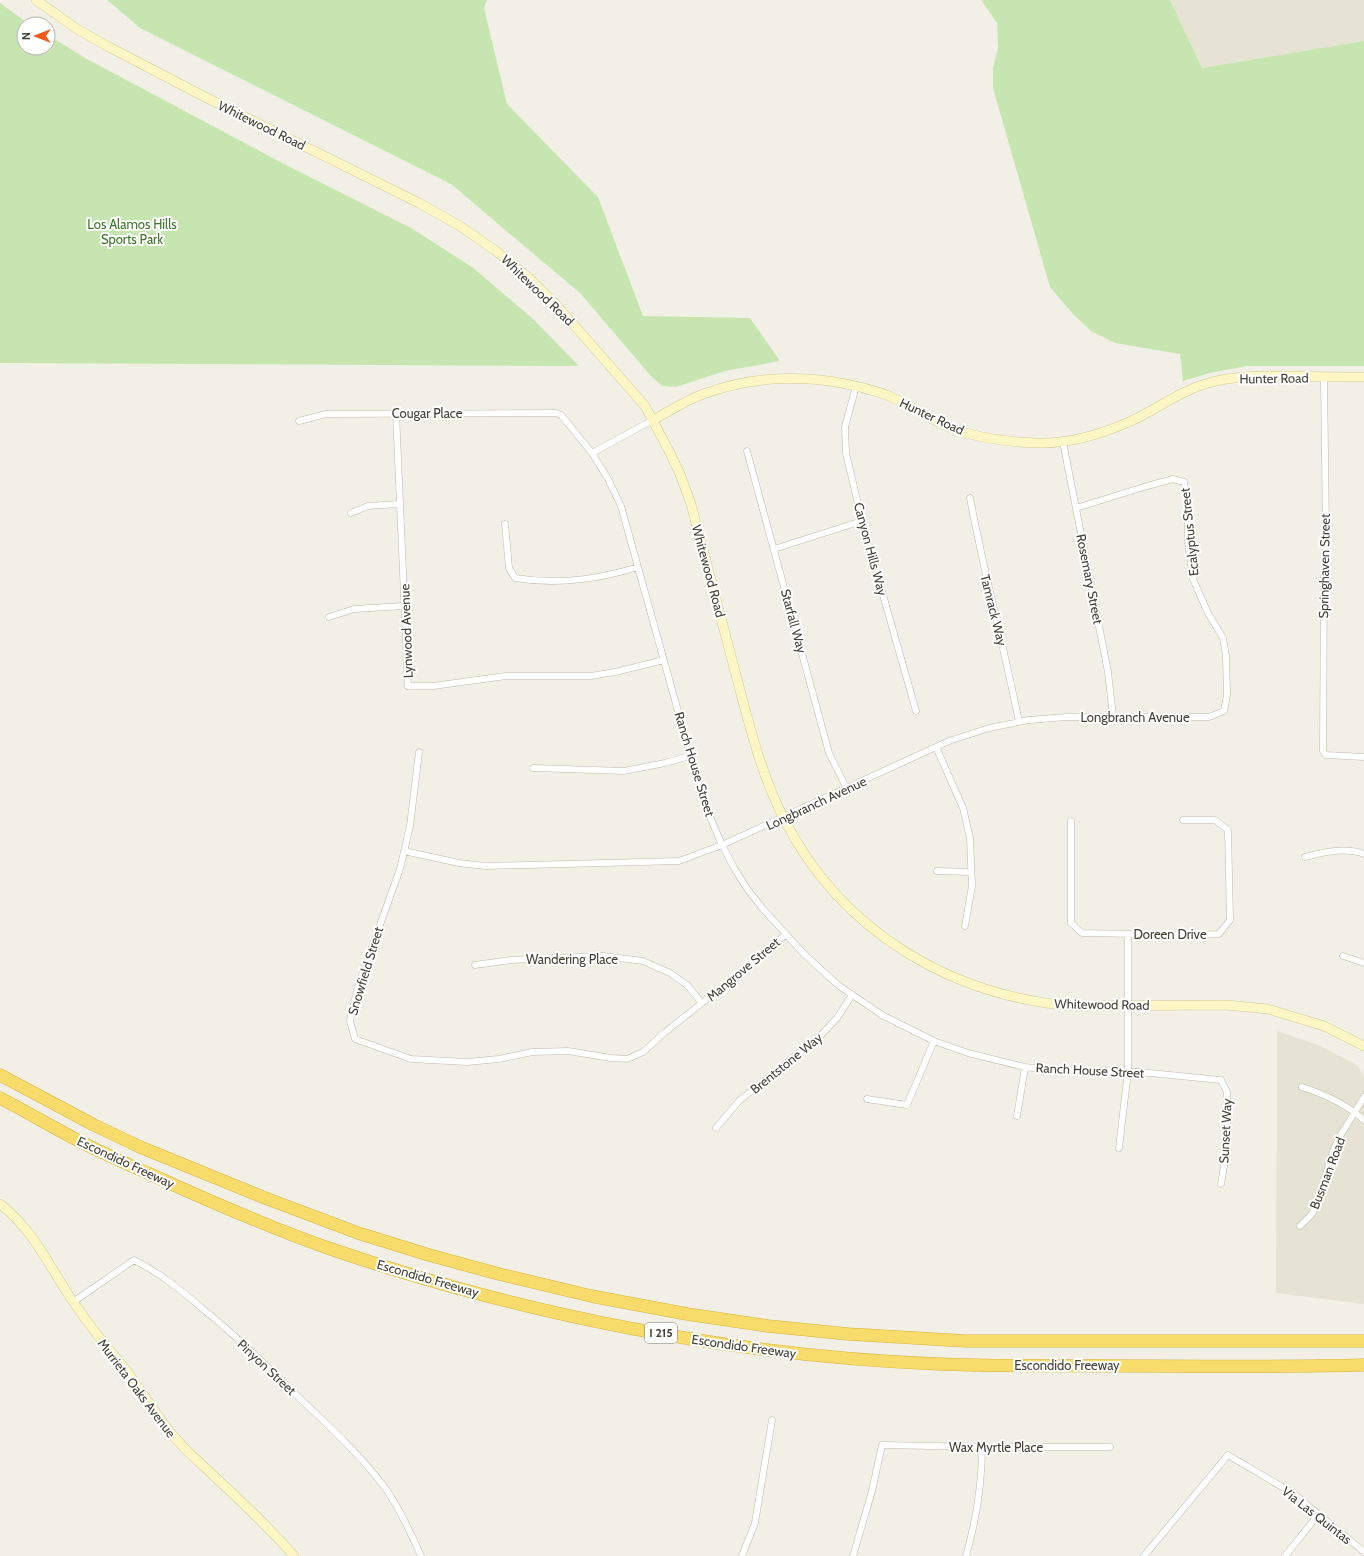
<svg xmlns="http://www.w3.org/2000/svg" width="1364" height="1556" font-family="Cabin,sans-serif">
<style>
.residential{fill:#e6e3d4}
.green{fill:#c6e5b0}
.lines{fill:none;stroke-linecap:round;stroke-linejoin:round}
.street-casing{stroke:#bdb9a9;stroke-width:7}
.secondary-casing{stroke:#d1c997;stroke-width:10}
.highway-casing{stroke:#d7b23b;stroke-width:13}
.street{stroke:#fff;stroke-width:6}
.secondary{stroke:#fcf6c5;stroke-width:9}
.highway{stroke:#f8dc6b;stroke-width:12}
.labels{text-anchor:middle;stroke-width:4;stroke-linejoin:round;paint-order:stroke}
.shield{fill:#fff;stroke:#7d7a72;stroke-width:1}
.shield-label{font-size:12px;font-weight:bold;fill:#454135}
.street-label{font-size:13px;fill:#454135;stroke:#fff}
.park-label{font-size:13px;fill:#3d742b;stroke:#fff}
</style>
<rect width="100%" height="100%" fill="#f2f0e6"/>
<!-- residential -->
<path class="residential" d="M1170 0H1364V41L1202 68Z
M1277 1031 1321 1046 1358 1066 1364 1077V1304L1276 1293Z"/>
<!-- green -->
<path class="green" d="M107 0H487L484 8 507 104 598 197 643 316 750 318 780 361 725 371 676 387 662 386 650 375 581 294 451 184 140 28Z
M981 0H1170L1202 68 1364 41V366H1247L1210 373 1183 381 1180 354 1115 343 1091 331 1073 314 1050 287 993 88V68L998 48 997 23Z
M0 3 29 24H24V48H48V35L85 58 284 164 411 228 472 267 532 318 579 366 0 363Z"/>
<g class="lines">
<defs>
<path id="street" d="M1324 377 1326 532 1324 580 1323 751 1326 755 1364 757
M856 386 845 427 846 453 862 521 916 711
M396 413 408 686H433L506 676H591L615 672 664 660
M299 421 326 414 556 413 561 415 592 453 608 479 621 506 696 776 710 817 722 845 734 868 748 890 763 909 804 954 838 985 882 1015 934 1041 968 1053 1025 1067 1054 1070 1139 1072 1221 1080 1227 1092V1148L1221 1184
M1063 442 1108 672 1113 716
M747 451 829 753 847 789
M592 453 653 420
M970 498C984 573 1004 647 1019 722
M351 513 368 506 400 504
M505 524 509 568 515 578C556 585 599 579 638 567
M774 549 862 521
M329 617 354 609 404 606
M936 747 963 808 970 838 972 886 965 926
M419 752 410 826 400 869 358 986 350 1021 355 1039 411 1059 467 1062 499 1059 532 1052 568 1051 611 1058 627 1059 643 1052 664 1033 754 962 785 935
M533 768 624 771 665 763 690 756
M1071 821V923L1082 933 1195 935 1219 934 1230 920 1228 830 1215 820H1183
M404 851 459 863 485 866 679 861 722 845 949 741 989 728 1029 720 1066 717H1209L1224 711 1227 695 1226 656 1223 638 1208 613 1193 579 1188 542V506L1184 482 1173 479 1147 486 1076 508
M1305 857C1324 852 1345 847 1364 854
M937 871 971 872
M1343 956 1364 963
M475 965 511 960 603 956 643 961 670 973 687 985 702 1003
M1302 1087C1324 1094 1346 1104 1364 1120
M867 1099 907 1105 934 1041
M1017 1116 1025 1067
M716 1128 739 1101 821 1035 837 1018 852 995
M1119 1148 1128 1071V934
M1300 1226 1312 1214 1317 1204 1333 1151 1340 1136 1364 1097
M73 1302 134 1260C160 1273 181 1290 203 1309 235 1335 265 1364 294 1393 326 1423 359 1453 386 1489 400 1510 411 1533 421 1556
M742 1556 755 1523 772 1420
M853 1556 872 1491 882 1445 982 1447H1110
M966 1556C976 1521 982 1483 982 1447
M1144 1556 1228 1455 1294 1494 1364 1552
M1285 1556 1318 1515"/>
<path id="secondary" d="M36 0 77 29 109 47 205 97 419 203 460 226 496 251 529 278 559 308 645 406 669 451 680 474 691 504C706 561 721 618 736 675 749 724 761 774 784 819 841 931 950 996 1073 1006L1226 1005 1268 1009 1324 1026 1364 1046
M653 420C670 411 688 399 706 393 757 375 812 374 864 388 872 391 881 392 889 396 910 405 928 418 949 427 976 438 1007 442 1037 443 1068 444 1102 434 1131 421 1157 409 1180 391 1208 383 1236 375 1267 376 1297 376 1319 377 1342 377 1364 377
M0 1204C35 1231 49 1267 74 1303 89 1325 105 1345 122 1365 137 1384 150 1405 164 1424 180 1446 196 1459 215 1477 242 1502 270 1528 294 1556"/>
<path id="highway" d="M0 1075 94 1125 140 1147 265 1198 358 1233 429 1255 499 1274 591 1296 687 1314 768 1326 848 1334 966 1341H1364
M0 1098C27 1112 54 1128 81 1142 104 1154 128 1164 152 1175 209 1201 268 1227 328 1248 522 1315 734 1356 939 1364 1007 1367 1076 1365 1144 1366 1218 1366 1291 1367 1364 1365"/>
</defs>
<!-- street casing -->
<use href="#street" class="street-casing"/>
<!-- secondary casing -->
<use href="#secondary" class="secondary-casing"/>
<!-- highway casing -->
<use href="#highway" class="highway-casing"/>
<!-- street -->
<use href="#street" class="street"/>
<!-- secondary -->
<use href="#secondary" class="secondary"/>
<!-- highway -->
<use href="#highway" class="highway"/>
</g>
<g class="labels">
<!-- shield labels -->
<rect class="shield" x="645" y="1323" width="32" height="20" rx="3"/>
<g class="shield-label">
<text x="661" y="1337">I 215</text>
</g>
<!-- street labels -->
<g class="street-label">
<text transform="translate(262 125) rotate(26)" y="5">Whitewood Road</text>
<text transform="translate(538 290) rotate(44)" y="5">Whitewood Road</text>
<text transform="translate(1274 378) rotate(-1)" y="5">Hunter Road</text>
<text x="427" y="418">Cougar Place</text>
<text transform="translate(932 416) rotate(25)" y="5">Hunter Road</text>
<text transform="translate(1189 532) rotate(-96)" y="5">Ecalyptus Street</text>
<text transform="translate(871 549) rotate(75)" y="5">Canyon Hills Way</text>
<text transform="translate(1324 566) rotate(-89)" y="5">Springhaven Street</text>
<text transform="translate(709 571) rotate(75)" y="5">Whitewood Road</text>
<text transform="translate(1090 579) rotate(79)" y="5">Rosemary Street</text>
<text transform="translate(994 610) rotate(76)" y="5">Tamrack Way</text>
<text transform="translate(794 621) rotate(75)" y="5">Starfall Way</text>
<text transform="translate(406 631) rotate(-92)" y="5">Lynwood Avenue</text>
<text x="1135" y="722">Longbranch Avenue</text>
<text transform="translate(695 764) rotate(73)" y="5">Ranch House Street</text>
<text transform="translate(816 803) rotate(-25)" y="5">Longbranch Avenue</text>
<text x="1170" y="939">Doreen Drive</text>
<text x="572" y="964">Wandering Place</text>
<text transform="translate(743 969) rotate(-40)" y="5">Mangrove Street</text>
<text transform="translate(365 971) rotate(-73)" y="5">Snowfield Street</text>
<text transform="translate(1102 1004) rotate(1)" y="5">Whitewood Road</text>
<text transform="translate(786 1063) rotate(-39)" y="5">Brentstone Way</text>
<text transform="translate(1090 1070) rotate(3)" y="5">Ranch House Street</text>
<text transform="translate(1225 1131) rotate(-87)" y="5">Sunset Way</text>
<text transform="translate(126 1162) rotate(25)" y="5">Escondido Freeway</text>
<text transform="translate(1327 1173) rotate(-69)" y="5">Busman Road</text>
<text transform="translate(428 1278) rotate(16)" y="5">Escondido Freeway</text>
<text transform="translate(744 1346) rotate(8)" y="5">Escondido Freeway</text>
<text x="1067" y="1370">Escondido Freeway</text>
<text transform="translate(267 1367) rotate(43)" y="5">Pinyon Street</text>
<text transform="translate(137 1388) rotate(53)" y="5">Murrieta Oaks Avenue</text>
<text x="996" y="1452">Wax Myrtle Place</text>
<text transform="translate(1317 1515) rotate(38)" y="5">Via Las Quintas</text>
</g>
<!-- park labels -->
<g class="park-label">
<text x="132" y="229">Los Alamos Hills<tspan x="132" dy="15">Sports Park</tspan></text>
</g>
</g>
<!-- north arrow -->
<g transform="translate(36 36) rotate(270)"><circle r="19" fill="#ffffff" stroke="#b5b3ae"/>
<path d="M0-3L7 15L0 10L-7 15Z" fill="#f2591d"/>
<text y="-6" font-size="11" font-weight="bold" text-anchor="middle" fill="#454135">N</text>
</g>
</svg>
